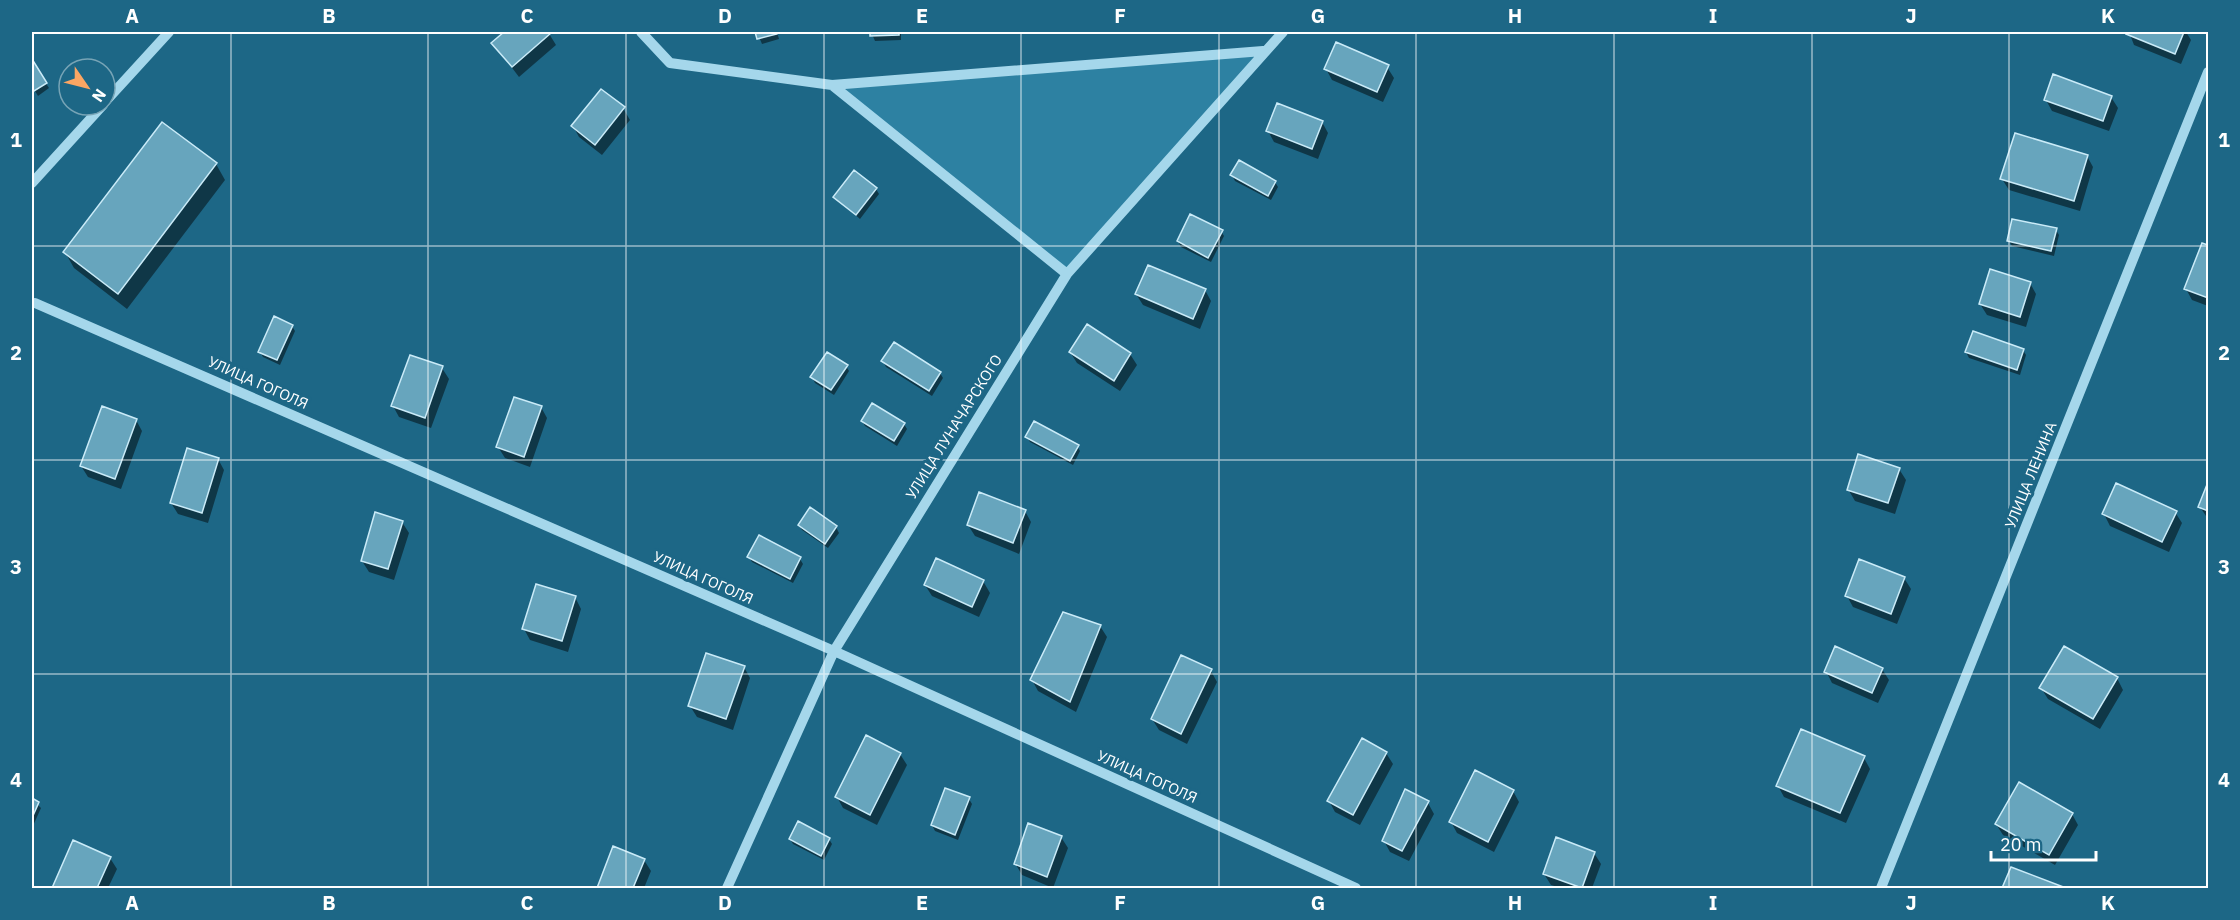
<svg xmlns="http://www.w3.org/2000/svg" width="2240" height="920" font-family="'IBM Plex Sans',sans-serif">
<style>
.green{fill:#2d81a2}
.shadow{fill:#0007}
.building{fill:#67a5bd;stroke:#caebf8;stroke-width:1.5}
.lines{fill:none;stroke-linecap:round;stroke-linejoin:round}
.minor{stroke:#a5d7eb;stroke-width:10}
.grid{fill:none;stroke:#fff;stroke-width:1.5;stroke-opacity:0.55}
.labels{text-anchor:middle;stroke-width:6;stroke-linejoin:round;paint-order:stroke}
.street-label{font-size:15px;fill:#fff;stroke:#1d6786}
.neatline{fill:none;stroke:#fff;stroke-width:2}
.grid-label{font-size:20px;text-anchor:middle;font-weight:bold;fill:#fff}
</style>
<rect width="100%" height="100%" fill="#1d6786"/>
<!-- green -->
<path class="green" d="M1263 51 1067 274 832 85Z"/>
<!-- shadow -->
<path class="shadow" d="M506 32H548L556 45 519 77 493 43Z
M757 32H777L779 39 762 44Z
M871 32H901V40L875 41Z
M2129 32H2186L2191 40 2181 64 2134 45Z
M32 62 49 88 38 96 32 86Z
M1387 67 1394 78 1383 102 1332 80 1326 69Z
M2111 97 2118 108 2109 131 2052 111 2046 100Z
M623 108 630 120 602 155 579 137 573 126Z
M1322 122 1328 133 1318 159 1274 142 1268 131Z
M2087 156 2093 167 2080 211 2009 190 2002 179Z
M216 164 225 180 127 309 74 268 65 252Z
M1232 175 1275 182 1278 187 1271 200 1235 181Z
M876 189 879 194 860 219 835 197Z
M2056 230 2059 235 2054 256 2012 246 2009 241Z
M1221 231 1224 236 1211 262 1181 247 1178 241Z
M2203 245 2208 247V306L2192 300 2186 289Z
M2030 283 2036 294 2026 327 1987 315 1980 304Z
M1205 290 1211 301 1200 329 1143 305 1136 294Z
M292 326 295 331 280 365 263 357 260 352Z
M2023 350 2026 355 2020 375 1969 358 1966 352Z
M1070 352 1130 354 1137 365 1120 391 1077 363Z
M883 361 940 373 943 378 932 396 886 367Z
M846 366 849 371 834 395 815 383 812 377Z
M442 368 449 379 431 428 399 417 393 406Z
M541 407 547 418 530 467 505 458 498 447Z
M136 420 142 431 121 489 88 477 81 466Z
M862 421 904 424 907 429 897 446 865 426Z
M1027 437 1077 446 1080 451 1073 465 1030 442Z
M218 459 224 470 208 523 178 514 171 503Z
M1899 469 1906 480 1895 514 1855 501 1848 489Z
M2208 486V519L2200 507Z
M810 509 836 527 839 533 828 548 802 530 799 525Z
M1025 511 1031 522 1019 554 975 536 968 525Z
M2175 512 2182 523 2169 552 2110 526 2104 514Z
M402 522 409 533 394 580 369 572 362 561Z
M760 537 800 559 803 564 793 583 752 562 749 557Z
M937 560 983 581 990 593 979 617 932 596 925 585Z
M1904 578 1911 589 1897 624 1853 607 1847 596Z
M575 597 581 609 568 652 530 640 524 629Z
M1100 626 1107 637 1076 712 1038 691 1032 680Z
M744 667 750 678 733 730 697 717 690 706Z
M1882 669 1889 680 1878 703 1832 683 1826 671Z
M1211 671 1217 682 1187 744 1159 730 1152 719Z
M2117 678 2123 690 2100 729 2048 699 2041 688Z
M1386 753 1393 764 1360 825 1335 812 1329 801Z
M900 754 907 765 877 825 843 808 837 797Z
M1864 758 1870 769 1846 823 1784 797 1778 786Z
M1513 791 1519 802 1494 852 1457 833 1451 822Z
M32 799 41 808 32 828Z
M969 799 972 804 958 840 935 831 932 825Z
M1428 803 1434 814 1409 861 1390 852 1384 841Z
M2072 814 2078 825 2055 865 2003 835 1996 824Z
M1061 837 1068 848 1053 888 1022 875 1015 863Z
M790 839H829L832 844 824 860 793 844Z
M74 842 110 858 117 869 108 888H54Z
M614 848 644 860 651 871 644 888H599Z
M1594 853 1601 864 1592 888H1561L1551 885 1544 874Z
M2011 869 2061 888H2004Z"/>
<!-- building -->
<path class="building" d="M504 32H550L551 33 512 67 491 43Z
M755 32H777V34L757 39Z
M870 32H899V35L870 36Z
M2127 32H2184L2175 54 2126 34Z
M1336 42 1389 65 1377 92 1324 69Z
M32 59 47 83 34 91 32 88Z
M2053 74 2112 96 2103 121 2044 100Z
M601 89 625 107 595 145 571 126Z
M1277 103 1323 121 1312 149 1266 131Z
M162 122 217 163 118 294 63 252Z
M2015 133 2088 155 2074 201 2000 179Z
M1239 160 1276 181 1268 196 1230 175Z
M854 170 877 188 856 215 833 197Z
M1190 214 1223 230 1208 258 1177 241Z
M2012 219 2057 228 2051 251 2007 241Z
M2202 243 2208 245V298L2184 289Z
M1148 265 1206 289 1193 319 1135 294Z
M1990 269 2031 282 2020 317 1979 304Z
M274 316 293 325 277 360 258 352Z
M1087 324 1131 353 1114 381 1069 352Z
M1973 331 2024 349 2017 370 1965 352Z
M894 342 941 372 929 391 881 361Z
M827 352 848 365 831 390 810 377Z
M410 355 443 366 425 418 391 406Z
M514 397 542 406 524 457 496 447Z
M872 403 905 423 894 441 861 421Z
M102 406 137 419 115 479 80 466Z
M1034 421 1079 445 1070 461 1025 437Z
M187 448 219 458 202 513 170 503Z
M1858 454 1900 468 1888 503 1847 490Z
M2208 482V511L2198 507Z
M2116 483 2177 511 2162 542 2102 514Z
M979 492 1026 510 1013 543 967 525Z
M810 507 837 526 825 544 798 525Z
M375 512 403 521 388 569 361 561Z
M759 535 801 557 790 579 747 557Z
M936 558 984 580 972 607 924 585Z
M1859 559 1905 577 1891 614 1845 596Z
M536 584 576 596 562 641 522 629Z
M1063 612 1101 625 1070 702 1030 680Z
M1835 646 1883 668 1872 693 1824 672Z
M2064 646 2118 677 2093 719 2039 688Z
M706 653 745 666 726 719 688 706Z
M1181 655 1212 669 1181 734 1151 719Z
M1801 729 1865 756 1840 813 1776 786Z
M866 735 901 753 870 815 835 797Z
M1362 738 1387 752 1353 815 1327 801Z
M1475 770 1514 790 1488 842 1449 822Z
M2019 782 2073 813 2049 855 1995 824Z
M945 788 970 797 955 835 931 825Z
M1405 789 1429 801 1402 851 1382 841Z
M32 798 39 802 32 818Z
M798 821 830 838 821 856 789 839Z
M1028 823 1062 836 1047 877 1014 864Z
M1556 837 1595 852 1582 888 1543 874Z
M73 840 111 857 97 888H52Z
M613 846 645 859 633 888H597Z
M2011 867 2066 888H2002Z"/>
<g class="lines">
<!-- minor -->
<path class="minor" d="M641 32 670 63 832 85 1263 51
M832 85 1067 274
M105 102 169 32
M32 183 103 105
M35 303 834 651 1356 888
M727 888 834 651 1067 274 1283 32
M1881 888 2208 72"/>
</g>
<!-- grid -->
<path class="grid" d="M231 32V888M428 32V888M626 32V888M824 32V888M1021 32V888M1219 32V888M1416 32V888M1614 32V888M1812 32V888M2009 32V888M32 246H2208M32 460H2208M32 674H2208"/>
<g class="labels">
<!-- street labels -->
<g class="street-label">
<text transform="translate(258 383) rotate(24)" y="5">УЛИЦА ГОГОЛЯ</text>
<text transform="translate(954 427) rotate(-58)" y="5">УЛИЦА ЛУНАЧАРСКОГО</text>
<text transform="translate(2031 475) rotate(-68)" y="5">УЛИЦА ЛЕНИНА</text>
<text transform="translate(703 578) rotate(24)" y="5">УЛИЦА ГОГОЛЯ</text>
<text transform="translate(1147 777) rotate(24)" y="5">УЛИЦА ГОГОЛЯ</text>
</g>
</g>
<!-- border -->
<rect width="2240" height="920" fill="none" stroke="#1d6786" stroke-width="66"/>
<!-- north arrow -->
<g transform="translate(87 87) rotate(125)"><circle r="28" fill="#1d6786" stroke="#77a4b6" stroke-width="1.5"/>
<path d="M0-4.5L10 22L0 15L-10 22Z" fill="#fba663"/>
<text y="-9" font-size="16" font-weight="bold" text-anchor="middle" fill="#ffffff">N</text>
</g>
<!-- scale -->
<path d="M1991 851v9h105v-9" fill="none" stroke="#ffffff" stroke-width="3"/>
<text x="2000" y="851" font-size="18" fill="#ffffff" stroke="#1d6786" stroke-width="4.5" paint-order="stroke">20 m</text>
<rect x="33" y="33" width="2174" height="854" class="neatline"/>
<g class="grid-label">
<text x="132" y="23">A</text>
<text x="329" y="23">B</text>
<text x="527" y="23">C</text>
<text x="725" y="23">D</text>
<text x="922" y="23">E</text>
<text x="1120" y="23">F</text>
<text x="1318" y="23">G</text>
<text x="1515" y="23">H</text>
<text x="1713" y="23">I</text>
<text x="1911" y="23">J</text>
<text x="2108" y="23">K</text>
<text x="16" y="147">1</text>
<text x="2224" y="147">1</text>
<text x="16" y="360">2</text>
<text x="2224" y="360">2</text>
<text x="16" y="574">3</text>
<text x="2224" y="574">3</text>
<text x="16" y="787">4</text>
<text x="2224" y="787">4</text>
<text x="132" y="910">A</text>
<text x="329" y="910">B</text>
<text x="527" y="910">C</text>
<text x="725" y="910">D</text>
<text x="922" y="910">E</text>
<text x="1120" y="910">F</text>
<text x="1318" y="910">G</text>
<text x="1515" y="910">H</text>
<text x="1713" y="910">I</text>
<text x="1911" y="910">J</text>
<text x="2108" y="910">K</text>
</g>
</svg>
